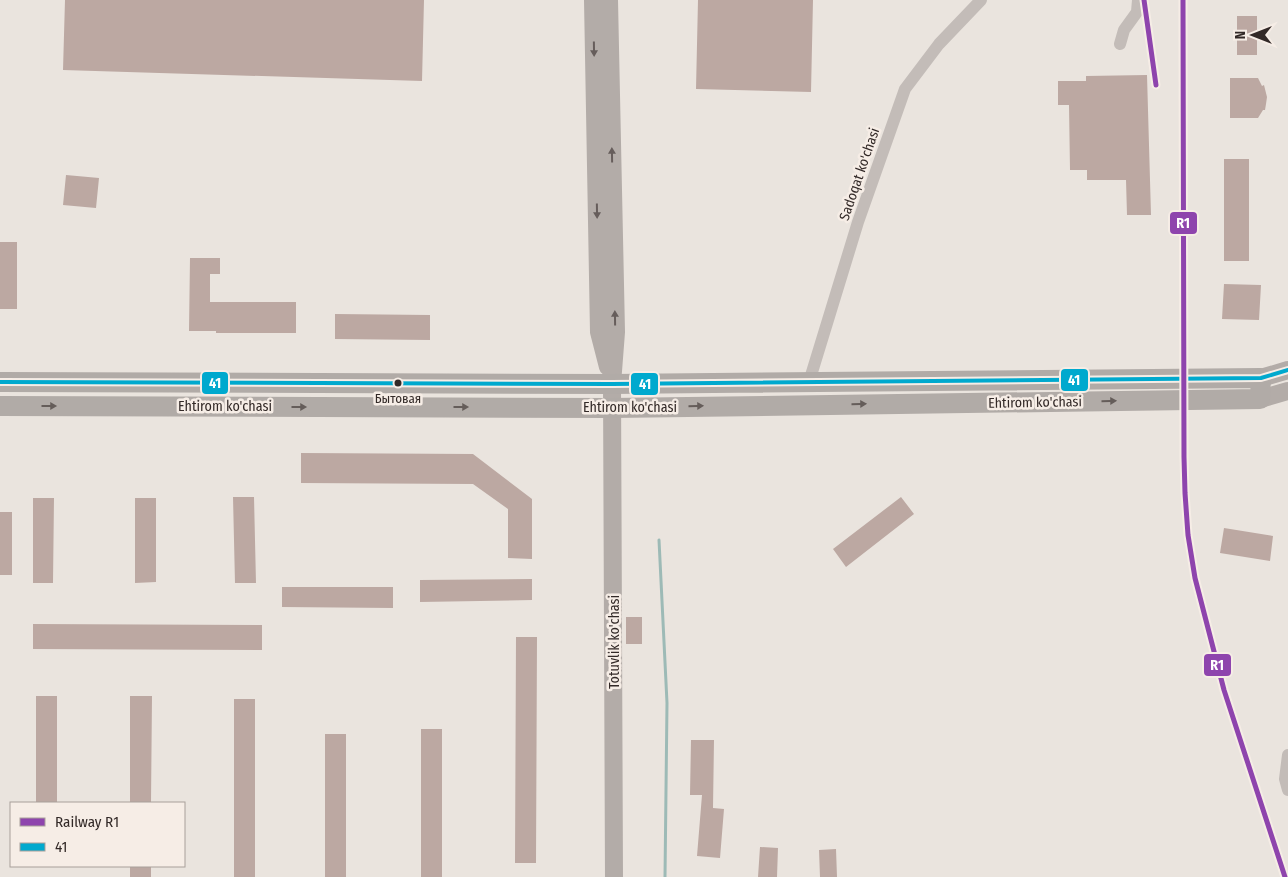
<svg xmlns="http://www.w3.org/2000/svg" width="1288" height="877" font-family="'Fira Sans Condensed',sans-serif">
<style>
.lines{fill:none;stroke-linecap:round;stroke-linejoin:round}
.stream{stroke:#9dbab6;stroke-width:3}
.building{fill:#bca8a2}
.street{stroke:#c3bcb8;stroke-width:12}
.secondary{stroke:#b3aca8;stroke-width:18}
.primary{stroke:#b1aba7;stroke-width:20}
.bus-1-casing{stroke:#f6ede6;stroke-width:8}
.bus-1{stroke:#00a9ce;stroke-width:4}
.rail-1-casing{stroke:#f6ede6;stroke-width:9}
.rail-1{stroke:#8e44ad;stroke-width:5}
.oneway{fill:#665d5b}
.oneway2{fill:#655d5a}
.bus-dot{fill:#322927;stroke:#f6ede6;stroke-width:2}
.labels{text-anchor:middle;stroke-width:5;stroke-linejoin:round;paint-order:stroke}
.bus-label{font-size:13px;fill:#322927;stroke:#f6ede6}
.street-label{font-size:14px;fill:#322927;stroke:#f6ede6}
.line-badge{stroke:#f6ede6;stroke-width:2}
.badge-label{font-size:14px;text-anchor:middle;font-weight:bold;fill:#fff}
</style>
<rect width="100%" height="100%" fill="#eae4de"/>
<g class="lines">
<!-- stream -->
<path class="stream" d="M659 540 667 703 665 877"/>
</g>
<!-- building -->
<path class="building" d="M65 0H424L422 81 63 70Z
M698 0H813L811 92 696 89Z
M1237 16H1257V55H1237Z
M1147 75 1151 215H1127L1126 180H1087V170H1070L1069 105H1058V81H1086V76Z
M1230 78H1258L1262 86 1264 85 1267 97 1266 104 1265 110H1263L1258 118H1230Z
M1224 159H1249V261H1224Z
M66 175 99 178 96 208 63 205Z
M0 242H17V309H0Z
M190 258H220V274H210V302H296V333H216V331H189Z
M1224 284 1261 285 1259 320 1222 319Z
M335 314 430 315V340L335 339Z
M301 453 473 454 532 499V559L508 558V509L473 484 301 483Z
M233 497H254L256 583H235Z
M901 497 914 514 846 567 833 549Z
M33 498H54L53 583H33Z
M135 498H156V582L135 583Z
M0 512H12V575H0Z
M1224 528 1273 536 1270 561 1220 553Z
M532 579V600L420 602V580Z
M282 587H393V608L282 607Z
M626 617H642V644H626Z
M33 624 262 625V650L33 649Z
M516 637H537L536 863H515Z
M36 696H57V803H36Z
M130 696H152L151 803H130Z
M234 699H255V877H234Z
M421 729H442V877H421Z
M325 734H346V877H325Z
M691 740H714L713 808 724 809 720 858 697 856 702 795H690Z
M760 847 778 848 777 877H758Z
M836 849 837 877H820L819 850Z
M130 866H151V877H130Z"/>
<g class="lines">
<!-- street -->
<path class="street" d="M1120 44 1124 30 1137 12 1138 0
M809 382 858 222 905 89 939 44 981 0
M1288 755 1285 779 1288 790"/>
<!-- secondary -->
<path class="secondary" d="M593 0 599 332 608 367
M609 0 616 332 612 384 614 877
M1261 378 1288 370
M1260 399 1288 391"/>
<!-- primary -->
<path class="primary" d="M0 382 612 384 1261 378 1260 399 612 408 0 406"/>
<defs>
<path id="bus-1" d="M0 382 612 384 1261 378 1288 370"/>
</defs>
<!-- bus-1 casing -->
<use href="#bus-1" class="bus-1-casing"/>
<!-- bus-1 -->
<use href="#bus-1" class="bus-1"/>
<defs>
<path id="rail-1" d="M1144 0 1156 85
M1183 0 1184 457 1185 493 1188 535 1195 578 1224 690 1285 877"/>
</defs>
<!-- rail-1 casing -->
<use href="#rail-1" class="rail-1-casing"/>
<!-- rail-1 -->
<use href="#rail-1" class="rail-1"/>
</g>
<!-- one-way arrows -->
<defs><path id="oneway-solid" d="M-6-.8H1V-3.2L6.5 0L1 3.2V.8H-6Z" transform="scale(1.25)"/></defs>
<g class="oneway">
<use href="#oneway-solid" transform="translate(594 49) rotate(89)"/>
<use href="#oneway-solid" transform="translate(612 155) rotate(-91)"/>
<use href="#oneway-solid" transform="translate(597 211) rotate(89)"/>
<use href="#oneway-solid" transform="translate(615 318) rotate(-91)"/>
</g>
<g class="oneway2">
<use href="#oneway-solid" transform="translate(1109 401) rotate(-1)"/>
<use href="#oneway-solid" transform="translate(859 404) rotate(-1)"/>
<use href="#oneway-solid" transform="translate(49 406)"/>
<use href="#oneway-solid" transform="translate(696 406) rotate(-1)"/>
<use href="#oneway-solid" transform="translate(299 407)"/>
<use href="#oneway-solid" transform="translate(461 407)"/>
</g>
<!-- markers -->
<circle class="bus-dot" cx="398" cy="383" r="4.5"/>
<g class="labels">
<!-- bus labels -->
<g class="bus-label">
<text x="398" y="403">Бытовая</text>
</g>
<!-- street labels -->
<g class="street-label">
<text transform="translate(859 174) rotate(-71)" y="5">Sadoqat ko'chasi</text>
<text transform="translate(1035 402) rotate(-1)" y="5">Ehtirom ko'chasi</text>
<text x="225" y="411">Ehtirom ko'chasi</text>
<text x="630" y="412">Ehtirom ko'chasi</text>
<text transform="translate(614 642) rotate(-90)" y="5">Totuvlik ko'chasi</text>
</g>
</g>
<g class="line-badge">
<rect x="1169" y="211" width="29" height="24" rx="5" fill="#8e44ad"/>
<rect x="1060" y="368" width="29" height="24" rx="5" fill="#00a9ce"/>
<rect x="201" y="371" width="28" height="24" rx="5" fill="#00a9ce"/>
<rect x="630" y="372" width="29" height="24" rx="5" fill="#00a9ce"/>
<rect x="1203" y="653" width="29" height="24" rx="5" fill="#8e44ad"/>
</g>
<g class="badge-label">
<text x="1183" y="228">R1</text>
<text x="1074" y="385">41</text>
<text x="215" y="388">41</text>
<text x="645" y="389">41</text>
<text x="1217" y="670">R1</text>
</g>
<!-- legend -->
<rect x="10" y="802" width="175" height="65" fill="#f6ede6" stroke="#a89f9a"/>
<rect x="20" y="818" width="25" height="8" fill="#8e44ad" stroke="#a89f9a"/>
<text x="55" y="827" font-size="15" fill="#322927">Railway R1</text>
<rect x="20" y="843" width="25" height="8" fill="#00a9ce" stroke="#a89f9a"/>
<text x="55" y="852" font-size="15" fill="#322927">41</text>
<!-- north arrow -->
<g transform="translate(1253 35) rotate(270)" stroke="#f6ede6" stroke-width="4" paint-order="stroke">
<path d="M0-4L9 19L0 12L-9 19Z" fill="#322927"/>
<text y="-8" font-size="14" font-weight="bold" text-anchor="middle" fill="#322927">N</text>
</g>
</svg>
